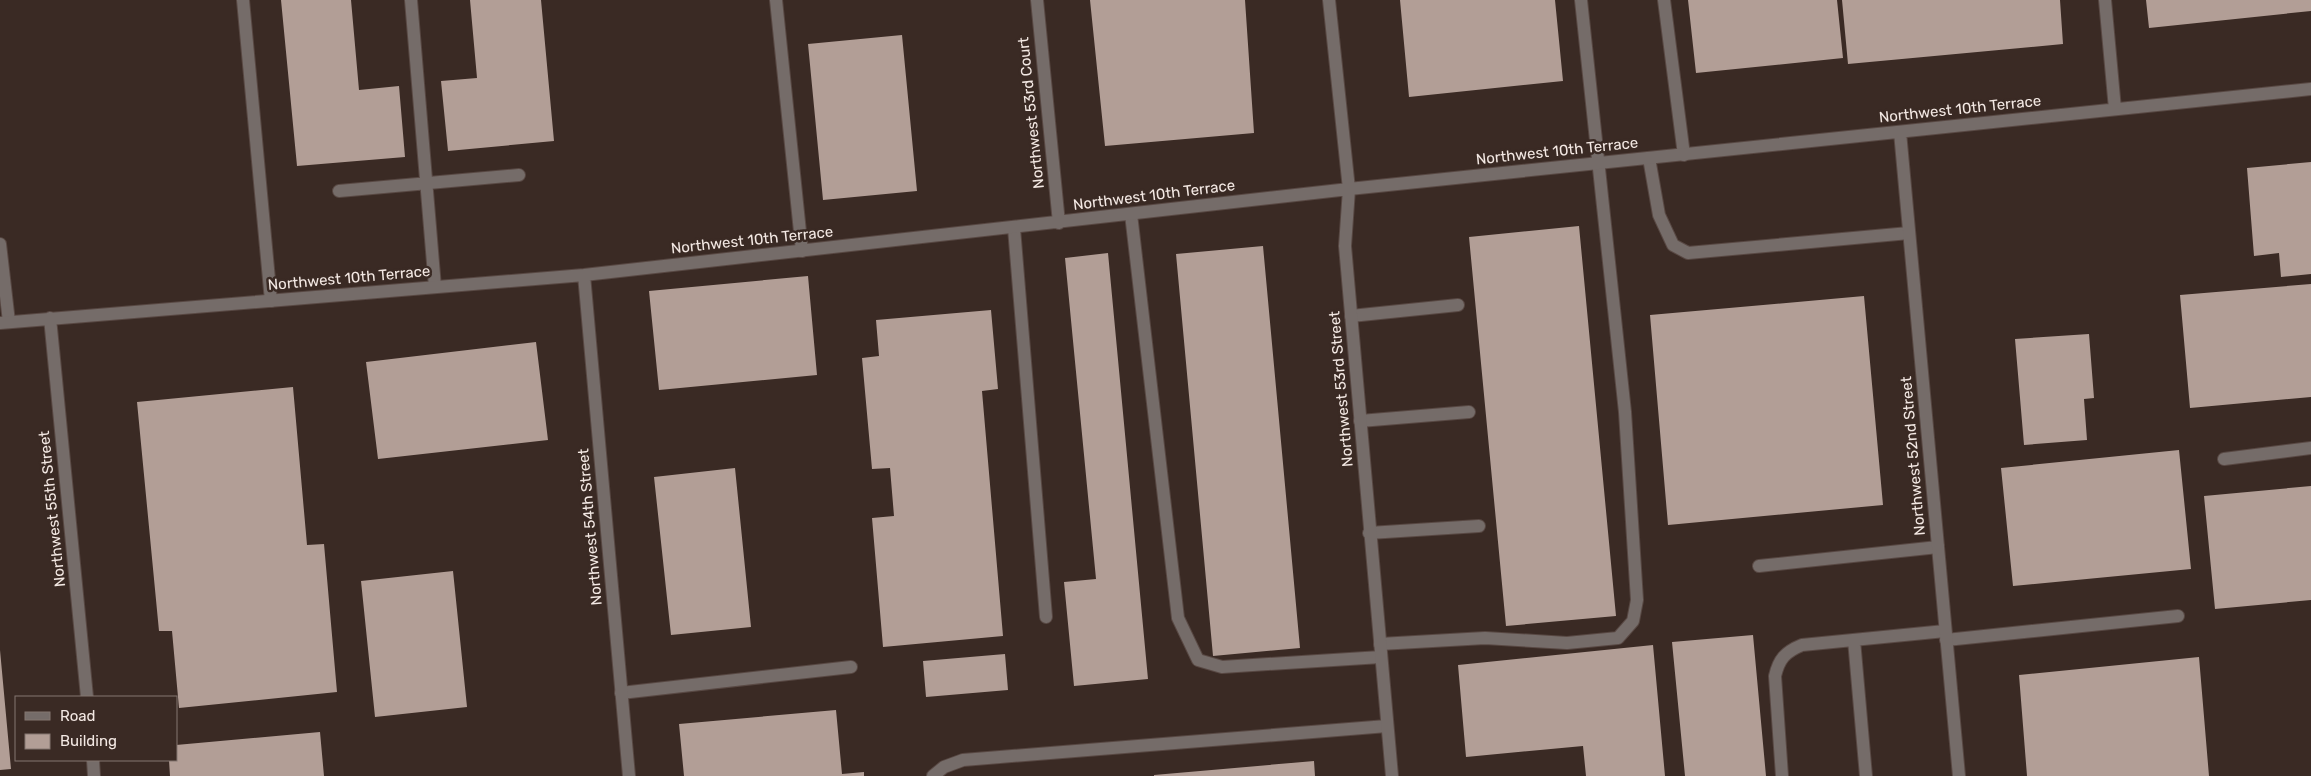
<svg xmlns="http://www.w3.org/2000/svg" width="2311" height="776" font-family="Rubik,sans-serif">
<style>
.building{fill:#b29e96}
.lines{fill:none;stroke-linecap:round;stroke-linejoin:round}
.lane-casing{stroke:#584843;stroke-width:14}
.street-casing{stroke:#584843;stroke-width:14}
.lane{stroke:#756c69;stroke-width:12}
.street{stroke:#756c69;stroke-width:12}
.labels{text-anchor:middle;stroke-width:5;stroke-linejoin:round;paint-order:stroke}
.street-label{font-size:15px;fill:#f3e8e3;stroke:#3a2a24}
</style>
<rect width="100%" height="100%" fill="#3a2a24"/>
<!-- building -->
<path class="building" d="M281 0H351L359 90 399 86 405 157 297 166Z
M470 0H541L554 141 448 151 441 81 477 78Z
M1090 0H1245L1254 133 1105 146Z
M1400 0H1555L1563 81 1409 97Z
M1688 0H1837L1843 58 1696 73Z
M1842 0H2060L2063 44 1848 64Z
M2146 0H2311V11L2149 28Z
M902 35 917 191 823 200 808 44Z
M2311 162V274L2281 277 2279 253 2254 256 2247 168Z
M1579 226 1616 616 1506 626 1469 237Z
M1263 246 1300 648 1213 656 1176 254Z
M1108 253 1148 679 1074 686 1064 582 1096 579 1065 258Z
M808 276 817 375 659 390 649 291Z
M2311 284V397L2190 408 2180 295Z
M1864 296 1883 505 1668 525 1650 315Z
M991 310 998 389 982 391 1003 636 883 647 872 518 894 516 890 468 872 469 862 358 879 356 876 320Z
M2089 334 2094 398 2084 399 2087 440 2024 445 2015 339Z
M536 342 548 440 378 459 366 362Z
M293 387 307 545 324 544 337 692 179 708 172 631H159L137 402Z
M2179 450 2191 569 2013 586 2001 468Z
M735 468 751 627 671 635 654 477Z
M2311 486V600L2215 609 2204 496Z
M453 571 467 707 375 717 361 581Z
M1753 635 1766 776H1685L1672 642Z
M1653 645 1665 776H1586L1583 746 1466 757 1458 665Z
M0 650 11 769 0 770Z
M1005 654 1008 690 926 697 923 661Z
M2199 657 2209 776H2027L2019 675Z
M836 710 842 774 864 772V776H684L679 724Z
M320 732 324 776H170L169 760H176V745Z
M1314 761 1315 776H1154V775Z"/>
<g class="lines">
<defs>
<path id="lane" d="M243 0 271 301
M411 0 435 287
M776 0 802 251
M1664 0 1684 155
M1649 158 1659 215 1673 245 1688 253 1909 233
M339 191 519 175
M1131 214 1178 618 1198 660 1222 667 1381 657
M1014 228 1046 617
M0 244 9 322
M1351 316 1458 305
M1360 421 1469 412
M2224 459 2311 448
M1369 533 1479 526
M1759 566 1938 547
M1854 640 1866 776
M1946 640 2178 616
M1380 644 1485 638 1567 643 1618 638 1633 621 1637 600 1625 412 1581 0
M621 693 851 667
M933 776 944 767 963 760 1387 726
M1782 776 1775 676C1779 659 1785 652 1802 645L1945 631"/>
<path id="street" d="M1037 0 1059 223
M1329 0 1349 189 1345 246 1392 776
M2105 0 2115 109
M1900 132 1959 776
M584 275 629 776
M50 318 87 697
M0 323 584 275 1349 189 2311 89
M93 760 94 776"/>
</defs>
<!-- lane casing -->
<use href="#lane" class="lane-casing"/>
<!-- street casing -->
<use href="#street" class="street-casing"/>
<!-- lane -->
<use href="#lane" class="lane"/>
<!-- street -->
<use href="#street" class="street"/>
</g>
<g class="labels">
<!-- street labels -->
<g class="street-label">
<text transform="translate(1960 109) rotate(-6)" y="5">Northwest 10th Terrace</text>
<text transform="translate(1031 113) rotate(-96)" y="5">Northwest 53rd Court</text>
<text transform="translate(1557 151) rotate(-6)" y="5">Northwest 10th Terrace</text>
<text transform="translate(1154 195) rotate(-7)" y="5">Northwest 10th Terrace</text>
<text transform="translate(752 240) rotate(-6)" y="5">Northwest 10th Terrace</text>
<text transform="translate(349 278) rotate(-5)" y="5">Northwest 10th Terrace</text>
<text transform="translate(1341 389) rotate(-95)" y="5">Northwest 53rd Street</text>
<text transform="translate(1913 456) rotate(-95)" y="5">Northwest 52nd Street</text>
<text transform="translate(52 509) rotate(-96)" y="5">Northwest 55th Street</text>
<text transform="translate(590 527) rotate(-95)" y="5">Northwest 54th Street</text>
</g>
</g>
<!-- legend -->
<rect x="15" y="696" width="162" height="65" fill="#3a2a24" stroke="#847670"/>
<rect x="25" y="712" width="25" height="8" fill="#756c69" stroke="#847670"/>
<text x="60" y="721" font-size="15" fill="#f3e8e3">Road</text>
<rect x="25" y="734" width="25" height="15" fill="#b29e96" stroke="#847670"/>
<text x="60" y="746" font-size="15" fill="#f3e8e3">Building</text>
</svg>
